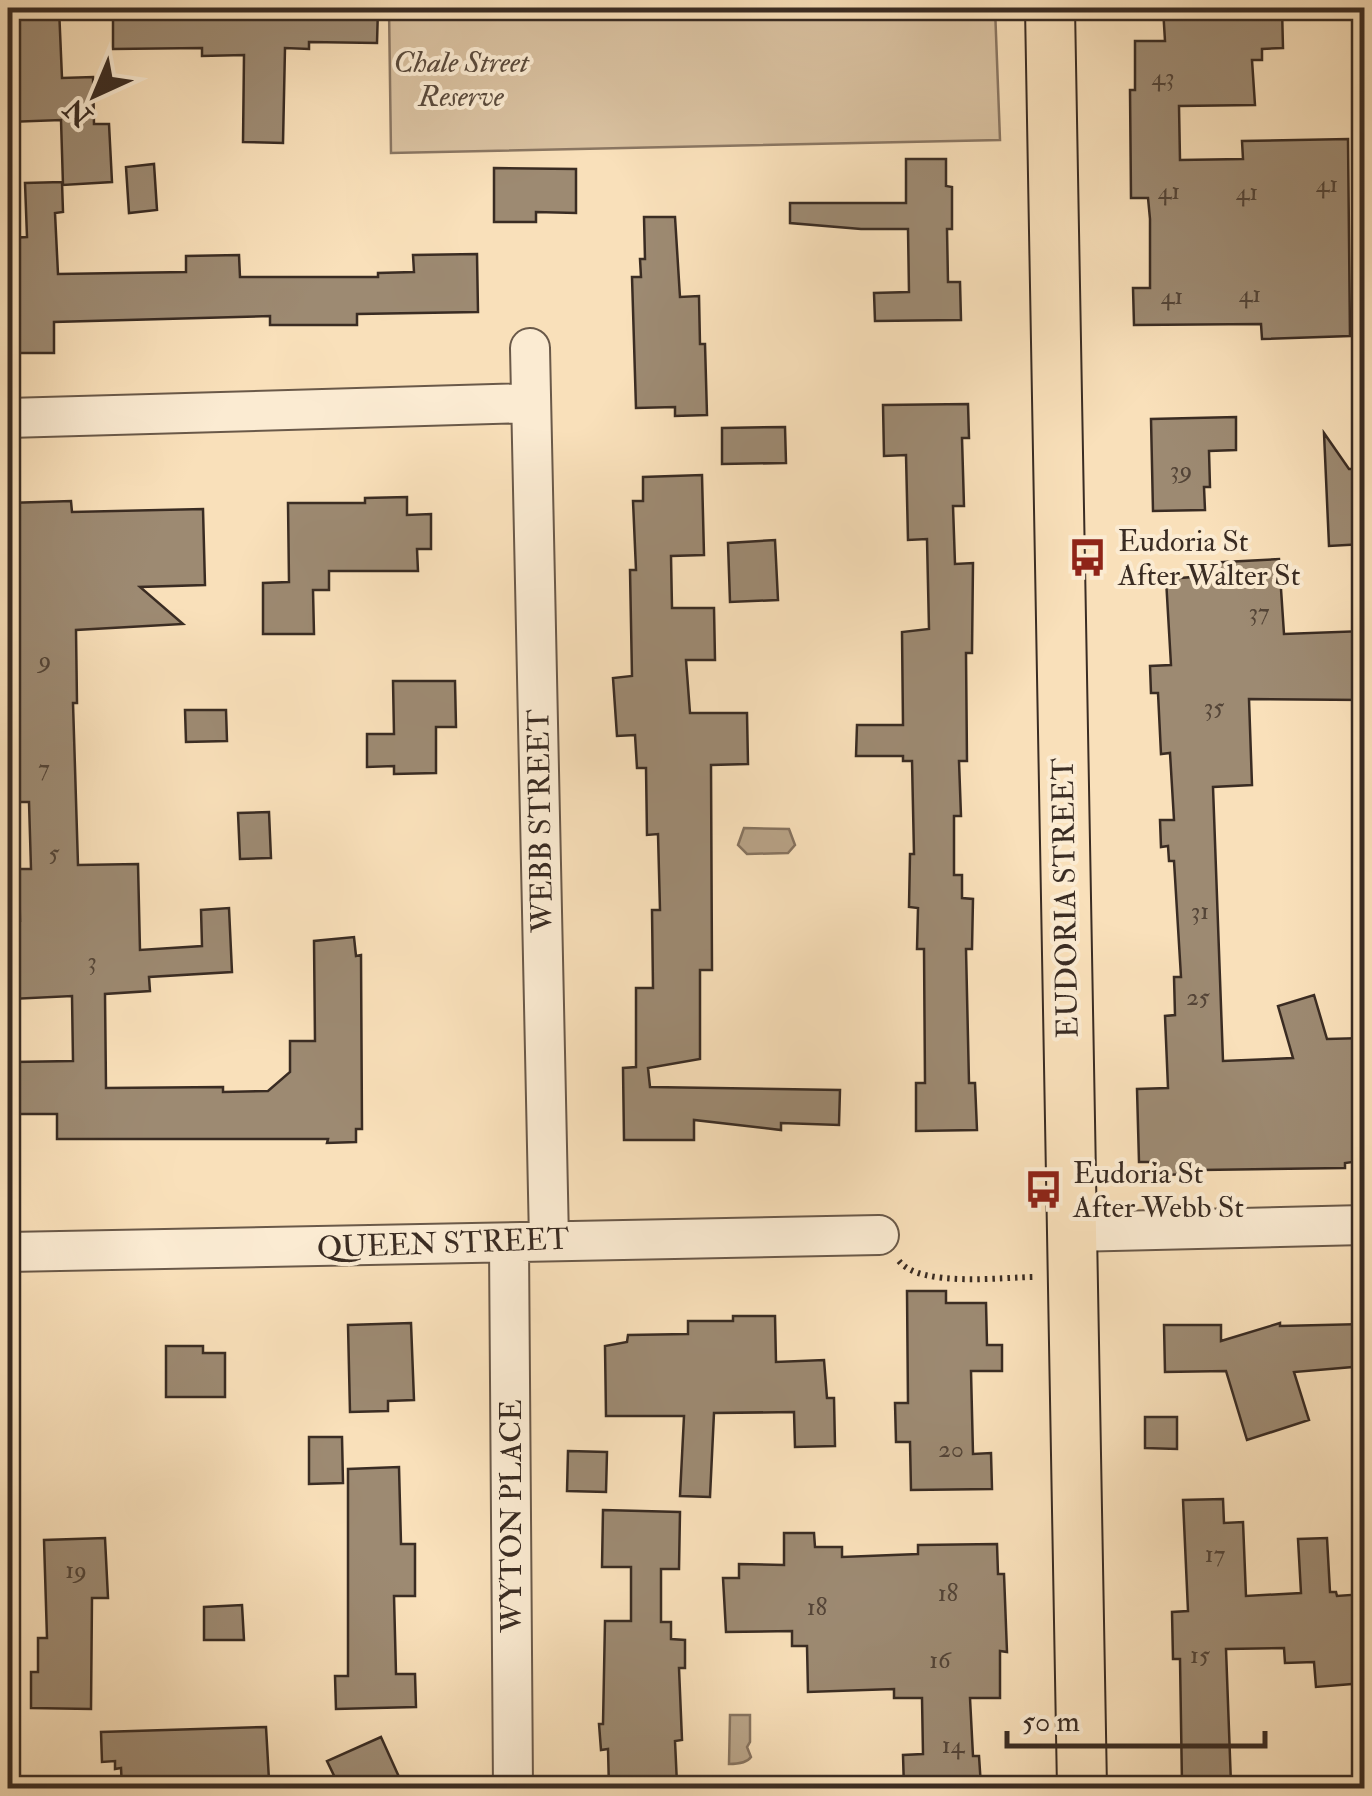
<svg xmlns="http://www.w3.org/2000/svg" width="1372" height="1796" font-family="'IM FELL Double Pica',serif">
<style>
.green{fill:#d9c1a0;stroke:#8a7662;stroke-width:2.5}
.water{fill:#b8a387;stroke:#86735f;stroke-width:2.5}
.building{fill:#9d8a72;stroke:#3a2c23;stroke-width:2.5}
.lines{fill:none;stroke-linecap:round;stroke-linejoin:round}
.minor-casing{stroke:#6a5949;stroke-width:42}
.major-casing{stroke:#3a2c23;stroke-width:52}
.path{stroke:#3a2c23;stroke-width:6;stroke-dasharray:2.5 5;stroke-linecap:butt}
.minor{stroke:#fbebd2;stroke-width:38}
.major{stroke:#f9e0ba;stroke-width:48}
.labels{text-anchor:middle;stroke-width:8;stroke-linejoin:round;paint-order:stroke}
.number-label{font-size:25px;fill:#534437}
.park-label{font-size:30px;font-style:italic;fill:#5a4a3c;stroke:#fbebd2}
.poi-label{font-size:30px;fill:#3a2c23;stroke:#fbebd2;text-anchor:start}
.street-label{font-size:30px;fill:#3a2c23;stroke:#fbebd2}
</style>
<rect width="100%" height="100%" fill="#f9e0ba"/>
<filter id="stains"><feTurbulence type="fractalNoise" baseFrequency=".002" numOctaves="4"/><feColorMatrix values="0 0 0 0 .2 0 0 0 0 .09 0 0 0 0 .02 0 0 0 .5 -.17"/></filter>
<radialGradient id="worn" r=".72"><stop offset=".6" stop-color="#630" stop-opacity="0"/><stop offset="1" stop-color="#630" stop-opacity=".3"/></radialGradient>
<!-- green -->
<path class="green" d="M389 8H995L1000 140 391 153Z"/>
<!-- water -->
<path class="water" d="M744 828 789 829 795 845 788 853 747 854 738 845Z
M730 1715H750V1742L747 1747 751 1757C747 1763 735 1764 729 1764Z"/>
<!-- building -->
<path class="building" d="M8 8H59L62 78 93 77 94 124H109L112 182 63 185 61 120 8 122Z
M140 8H378L377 43 309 42V49L285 48 283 143 243 142 244 55 202 56V48L113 49V13L140 12Z
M1163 8H1282L1283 48 1262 49V60H1252L1255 105 1179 106 1180 160 1243 159 1242 141 1348 139 1350 336 1262 339 1261 324 1134 325 1133 288H1150V219L1148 198H1131L1130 90H1135V41H1165Z
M906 159H946V186L952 187V229H947L948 282H960L961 320 875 321 874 293 909 292 908 229H861L790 223V203H906Z
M154 164 157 210 129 213 126 167Z
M494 168 576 169V213L536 212V222H494Z
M62 182 63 212 55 213 58 274 186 272V256L239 255 240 277H378V273L414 272 413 255 477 254 478 312 357 314V325H270V316L54 322V353H10L8 238 27 237 25 183Z
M644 217H675L680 297 699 296 700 344H705L707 415 675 416V407L636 408 632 277H641L640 259H645Z
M968 404 969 438H962L964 506H953L955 564 973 563 972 653H966L967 761H959L961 816H954V875H962V898L973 899 972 949H966L969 1083H975L977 1130 916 1131V1083H925L924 949H917L918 908 909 907 910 854H914L912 761H903V756H856L857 725H903L902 632 929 629 927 539 908 540 906 455 884 456 883 405Z
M1236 417V450L1209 451 1210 487H1204L1205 510 1153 511 1151 419Z
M785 427 786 463 722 464V428Z
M1324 433 1349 469H1364V544L1329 546Z
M702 475 704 555 671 556 672 608H714L715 660H686L690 713H747L748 764 711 765 712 970H700V1059L648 1068 650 1087 840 1090 839 1125 781 1123V1130L694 1120V1140H624L623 1068 636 1067V988H653L652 910H660L658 834 647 835 646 768H637L635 735 617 736 613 678 632 676 630 570H636L633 501H643V477Z
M407 497V515L431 514V549H417L418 571H329V590H313L314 634H263V583L289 582 288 503H365V498Z
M71 501 72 512 203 509 205 585 140 587 183 624 76 630 77 703H73L78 865 138 864 140 950 202 946 201 910 229 908 232 972 149 977 150 991 105 994 106 1088 223 1087V1092L268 1091 290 1072V1041H315L314 941 354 937 356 956 361 955 362 1129H356V1142L327 1143 328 1139H57V1114H8V1086H14L13 1062 73 1061 72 996 11 999 10 971 17 962 15 922 20 921 19 869H31L29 802H15L13 616H8V503Z
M775 540 778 600 730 602 728 543Z
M1279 559 1284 634 1364 631V700L1249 699 1252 785 1213 787 1223 1061 1293 1058 1278 1006 1314 995 1327 1039 1364 1038V1154L1353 1155V1162L1345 1163V1168L1201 1170V1174L1156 1175 1155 1162H1139L1137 1089 1168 1088 1165 1016 1175 1015 1174 977H1181L1174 861H1169L1168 846 1161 847 1160 820H1174L1170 753 1161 754 1158 693H1151L1150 666 1171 665 1166 579 1207 576 1206 563Z
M393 681H455L456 727H436V773L394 774V766L367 767V734H394Z
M185 710H226L227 741 186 742Z
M269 812 271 858 240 859 238 813Z
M907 1291H946V1303H986L987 1345H1002V1371H971L973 1454 991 1453 992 1489 911 1490 910 1442H896L895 1403H908Z
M733 1316H775L776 1362 824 1360 827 1398H834L835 1446 795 1447 794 1412 714 1413 710 1497 680 1496 684 1416H606L605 1346 627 1342 628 1335 688 1334V1321H733Z
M411 1323 414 1400 388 1401V1411L350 1412 348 1325Z
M1280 1323V1326L1364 1324V1366L1294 1372 1309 1420 1247 1440 1226 1371 1165 1372 1164 1325H1221V1341Z
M166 1346H203V1353H225V1397H166Z
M1145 1417H1177V1449L1145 1448Z
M309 1437H342L343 1483 309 1484Z
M568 1451 607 1452 606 1492 567 1491Z
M399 1467 401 1544H415V1596H394L396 1674H415L416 1707 336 1709 335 1676H348V1469Z
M1223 1499 1224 1523 1243 1522 1246 1596 1301 1593 1298 1539 1327 1538 1330 1592H1336L1337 1596 1364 1594V1683L1316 1687 1314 1662 1285 1663 1284 1648 1226 1649 1231 1784H1182L1180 1659H1173L1172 1612 1188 1611 1183 1500Z
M603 1510 680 1512 679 1569H661V1622H671V1639L685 1640V1668H679L682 1740 675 1741 677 1784 609 1788 608 1749 601 1750 599 1724H603L605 1621H631V1567H602Z
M784 1533H814L815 1547H842V1557L918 1554V1545L997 1544 998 1574H1004L1007 1652 1000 1651V1698H970L973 1756H979L981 1786 904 1788 903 1755 923 1754 922 1698H894V1689L808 1692 807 1646H792V1631L726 1632 723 1578H739V1564L784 1565Z
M105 1538 108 1598H92L91 1709 31 1708V1672H38V1638H47L44 1540Z
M242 1605 244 1640H204V1607Z
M266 1727 269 1780 214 1783 215 1788H122L121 1768 115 1769V1761L102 1762 101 1732Z
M381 1737 404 1788H340L327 1761Z"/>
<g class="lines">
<defs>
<path id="minor" d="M530 348 549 1240
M8 418 531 403
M1071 1232 1364 1225
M509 1244 513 1788
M8 1252 879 1235"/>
<path id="major" d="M1050 8 1082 1788"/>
</defs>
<!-- minor casing -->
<use href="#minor" class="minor-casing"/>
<!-- major casing -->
<use href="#major" class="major-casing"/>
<!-- path -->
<path class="path" d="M899 1261C921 1288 1002 1277 1036 1277"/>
<!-- minor -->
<use href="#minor" class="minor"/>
<!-- major -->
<use href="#major" class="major"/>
</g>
<!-- icons -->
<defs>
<symbol id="bus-bare" viewBox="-9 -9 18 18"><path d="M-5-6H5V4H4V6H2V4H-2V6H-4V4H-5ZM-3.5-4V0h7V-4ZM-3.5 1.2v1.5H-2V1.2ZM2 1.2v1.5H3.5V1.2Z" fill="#8f2418" stroke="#fbebd2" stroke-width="2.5" paint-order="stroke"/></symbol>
</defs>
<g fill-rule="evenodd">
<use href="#bus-bare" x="1060" y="530" width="55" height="55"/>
<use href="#bus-bare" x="1016" y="1162" width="55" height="55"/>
</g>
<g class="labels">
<!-- number labels -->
<g class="number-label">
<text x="1163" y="85">43</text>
<text x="1327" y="192">41</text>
<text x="1169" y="199">41</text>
<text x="1247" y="200">41</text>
<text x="1250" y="302">41</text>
<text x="1172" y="304">41</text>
<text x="1181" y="478">39</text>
<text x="1259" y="620">37</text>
<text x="45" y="668">9</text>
<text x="1214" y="715">35</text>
<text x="44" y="776">7</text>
<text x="54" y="861">5</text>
<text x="1200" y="919">31</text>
<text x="92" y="969">3</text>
<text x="1198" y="1005">25</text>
<text x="951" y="1457">20</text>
<text x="1215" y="1562">17</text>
<text x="76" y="1578">19</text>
<text x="948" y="1601">18</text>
<text x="817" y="1615">18</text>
<text x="1200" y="1663">15</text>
<text x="940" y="1668">16</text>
<text x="953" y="1753">14</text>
</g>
<!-- park labels -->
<g class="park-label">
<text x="461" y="72">Chale Street<tspan x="461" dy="34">Reserve</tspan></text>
</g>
<!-- poi labels -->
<g class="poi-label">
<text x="1118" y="551">Eudoria St<tspan x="1118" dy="34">After Walter St</tspan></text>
<text x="1073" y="1183">Eudoria St<tspan x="1073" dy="34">After Webb St</tspan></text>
</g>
<!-- street labels -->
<g class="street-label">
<text transform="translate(540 821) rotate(-91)" y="10">WEBB STREET</text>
<text transform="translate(1065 898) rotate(-91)" y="10">EUDORIA STREET</text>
<text transform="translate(443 1243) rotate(-2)" y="10">QUEEN STREET</text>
<text transform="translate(511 1516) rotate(-90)" y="10">WYTON PLACE</text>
</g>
</g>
<!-- margin -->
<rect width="1372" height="1796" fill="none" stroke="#f9e0ba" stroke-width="40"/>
<rect x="10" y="10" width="1352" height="1776" fill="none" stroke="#3a2c23" stroke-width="5"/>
<rect x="20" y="20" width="1332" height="1756" fill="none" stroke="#3a2c23" stroke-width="2.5"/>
<!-- north arrow -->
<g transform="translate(95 95) rotate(224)" stroke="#fbebd2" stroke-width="8" paint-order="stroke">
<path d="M0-8L18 38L0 25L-18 38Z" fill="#3a2c23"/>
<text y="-15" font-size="28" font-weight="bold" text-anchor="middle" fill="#3a2c23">N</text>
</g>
<!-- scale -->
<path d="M1007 1731v15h258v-15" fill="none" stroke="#3a2c23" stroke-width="5"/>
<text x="1022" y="1731" font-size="30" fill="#3a2c23" stroke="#fbebd2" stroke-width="8" paint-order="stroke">50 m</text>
<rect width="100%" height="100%" filter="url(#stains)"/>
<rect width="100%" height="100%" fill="url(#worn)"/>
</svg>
